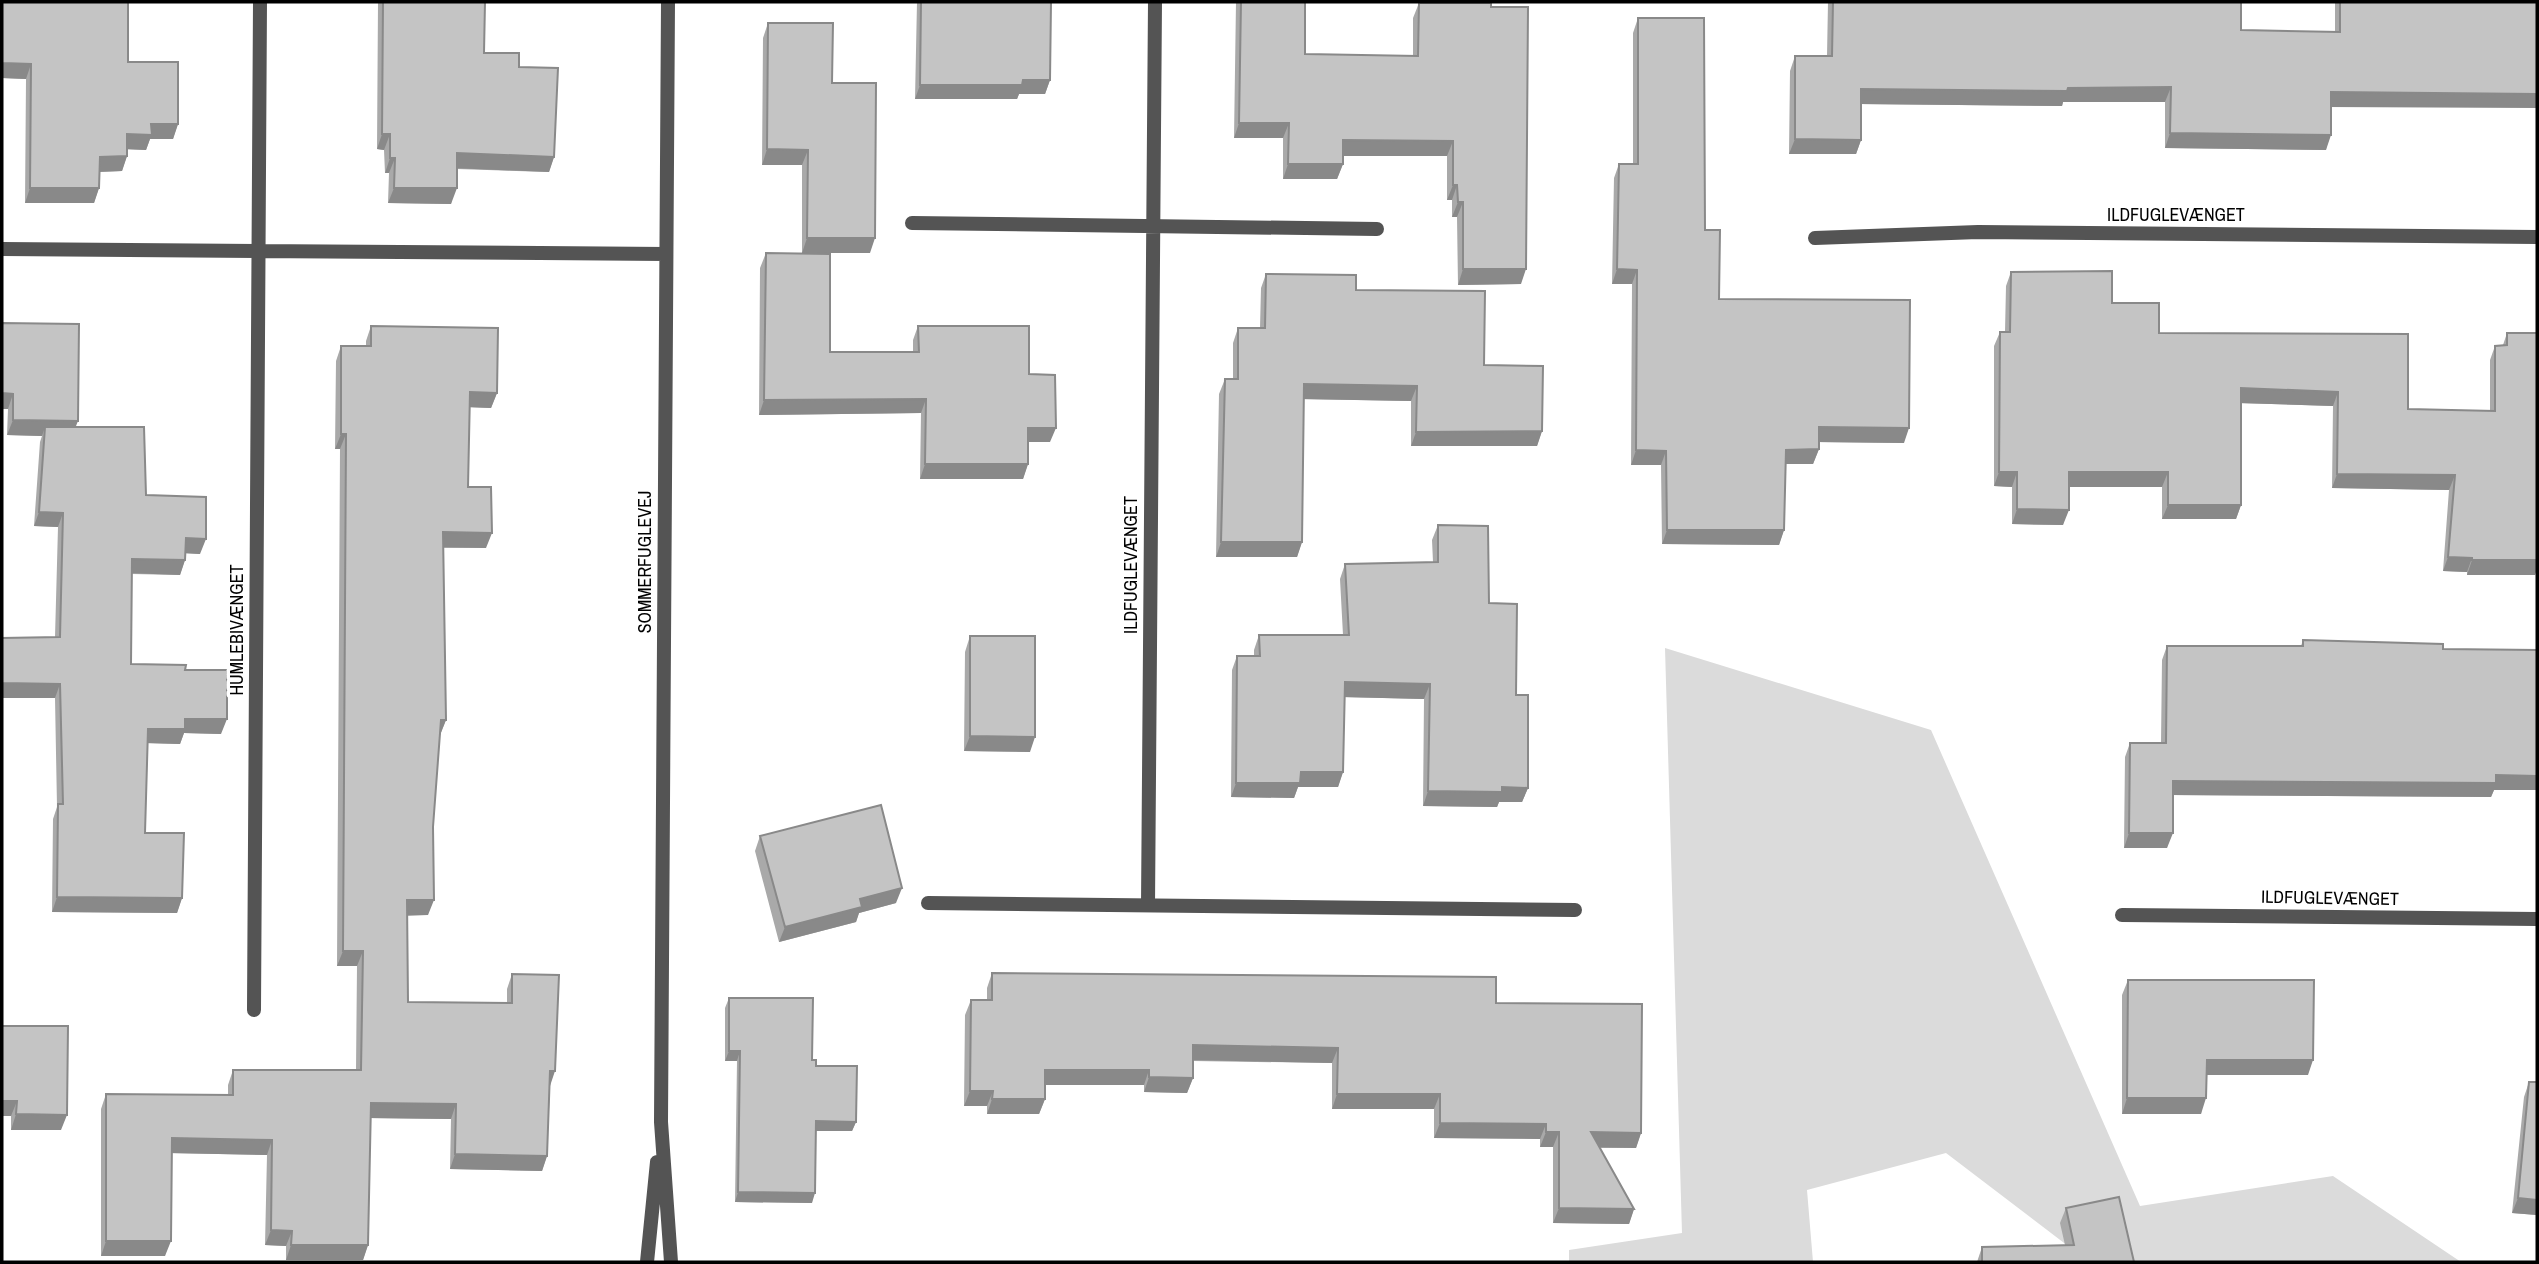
<svg xmlns="http://www.w3.org/2000/svg" width="2539" height="1264" font-family="'Archivo Narrow',sans-serif">
<style>
.green{fill:#dbdbdb}
.lines{fill:none;stroke-linecap:round;stroke-linejoin:round}
.street{stroke:#545454;stroke-width:14}
.wall{fill:#a9a9a9}
.shaded-wall{fill:#898989}
.building{fill:#c4c4c4;stroke:#898989;stroke-width:2}
.labels{text-anchor:middle;stroke-width:7;stroke-linejoin:round;paint-order:stroke}
.street-label{font-size:18px;fill:#000;stroke:#fff}
</style>
<rect width="100%" height="100%" fill="#fff"/>
<!-- green -->
<path class="green" d="M1665 648 1931 730 2140 1206 2333 1176 2461 1262H2089L1946 1153 1807 1190 1813 1262H1569V1250L1682 1233Z"/>
<g class="lines">
<!-- street -->
<path class="street" d="M668 2 661 1122 671 1262
M912 223 1377 229
M1815 238 1978 232 2537 237
M2 249 666 254
M928 903 1575 910
M1148 905 1155 2
M2122 915 2537 919
M254 1010 260 2
M647 1262 657 1162"/>
</g>
<!-- wall -->
<path class="wall" d="M2 2 128 62 178 124 173 139H150L146 150 127 149V156L122 171 100 172 99 188 94 203H25L26 79 2 78Z
M378 2H485L484 53 554 157 549 172 457 169 451 204 388 203 389 173H385L384 150 377 149Z
M917 2H1051L1050 80 1045 94H1019L1017 99H915Z
M1236 2H1305V54L1413 56V18L1419 3 1521 284 1458 285 1457 217H1452V200H1447V156H1343V164L1337 179H1283V138H1234Z
M1828 2H2241V30L2335 32V2H2537L2331 107 2326 150 2165 148V102H2063L2062 106 1861 104V140L1856 154H1789L1790 71 1795 56H1827Z
M1638 18 1705 230 1719 299 1904 443 1819 442V449L1813 464H1786L1784 530 1779 545 1662 544 1661 465H1631L1632 284H1612L1614 178 1619 164H1633V33Z
M768 23 832 83 870 253H802V165H762L763 38Z
M766 253 830 352H913V340L918 326 1029 374 1050 442H1028V464L1023 479H920L921 413 759 415 760 268Z
M2011 272 2112 303 2159 333 2408 409 2490 411V360L2495 346 2503 345 2507 333H2537V568L2535 575H2467V572L2443 571 2449 490 2332 488 2333 406 2241 403V505L2236 519H2162V487H2069L2063 525 2012 524V487L1994 486V346L2000 332H2005L2006 286Z
M1266 274 1356 290 1484 365 1542 431 1537 446H1411V401L1304 399 1302 542 1297 557H1216L1219 394 1225 379H1233V343L1238 328H1260L1261 288Z
M2 323 76 427 146 495 200 554 185 553V560L180 575 132 574 131 664 185 670 221 734 184 733 180 744 148 743 145 833 182 898 177 913 52 912 53 819 57 807 55 698H2V638L55 637 58 527 34 526 40 442 42 436 7 435 8 409Z
M371 326 497 393 491 408 469 407 468 487 486 548H443L446 720 440 735 433 827 428 915H407L408 1002 507 1003V989L512 974 550 1086 547 1156 542 1171 450 1169 451 1119 371 1118 368 1245 363 1260H286V1246L265 1245 267 1155 172 1153 165 1256H101V1109L106 1094 228 1095V1085L233 1070H356L357 966H337L340 449H335L336 361 341 346H366V341Z
M1438 525 1489 603 1516 695 1528 788 1522 802H1499L1497 807 1423 806 1424 699 1345 697 1343 772 1338 787H1298L1294 798 1231 797 1232 670 1237 656H1254V650L1259 635H1343L1340 579 1345 564 1433 562 1432 540Z
M970 636 1030 752 964 751 965 652Z
M2303 640 2443 649 2537 650V790H2494L2491 797 2173 795 2167 848H2124L2125 757 2130 743H2161L2162 660 2167 646H2301Z
M760 836 896 903 859 913 856 922 779 942 755 851Z
M992 973 1496 1003 1641 1133 1636 1148H1600L1634 1209 1629 1224 1553 1223V1147H1540V1139L1434 1138V1109H1332V1063L1193 1061V1078L1187 1093 1144 1092V1085H1045V1099L1039 1114H987V1106H964L965 1015 971 1000H987V988Z
M2128 980 2308 1075H2206L2201 1114H2122V995Z
M729 998 812 1060 856 1122 852 1131H816L812 1203 735 1202 737 1061H725V1008Z
M2 1026 61 1130H11V1116H2Z
M2529 1082 2537 1215 2512 1213 2524 1097Z
M2066 1208 2134 1262H1977L1982 1247 2065 1245 2060 1223Z"/>
<!-- shaded-wall -->
<path class="shaded-wall" d="M2 63 31 64 26 79 2 78Z
M1023 80H1050L1045 94H1019L1017 99H915L920 85Z
M2171 87 2165 102H2063L2062 106 1856 104 1861 89Z
M2331 92 2537 94V108L2326 107Z
M1239 123H1289L1283 138H1234Z
M151 124H178L173 139H150L146 150 121 149 127 134Z
M2170 133 2331 135 2326 150 2165 148Z
M382 134H390L384 150 377 149Z
M1795 139 1861 140 1856 154H1789Z
M1343 140 1453 141 1447 156H1337Z
M767 149 808 150 802 165H762Z
M457 153 554 157 549 172 451 168Z
M127 156 122 171 95 172 100 157Z
M390 158H395L389 173H385Z
M1288 164H1343L1337 179H1283Z
M1453 185H1457L1452 200H1447Z
M30 188H99L94 203H25Z
M394 188H457L451 204 388 203Z
M1458 202H1463L1457 217H1452Z
M807 238H875L870 253H802Z
M1463 269H1526L1521 284 1458 285Z
M1617 269 1637 270 1632 284H1612Z
M1304 384 1417 386 1411 401 1298 399Z
M2241 388 2338 392 2333 406 2236 403Z
M470 392 497 393 491 408 464 407Z
M2 393 13 394 8 409H2Z
M926 399 921 413 759 415 764 400Z
M13 420 78 421 72 436 45 427 42 436 7 435Z
M1819 427 1909 428 1904 443 1814 442Z
M1028 428H1056L1050 442H1023Z
M1542 431 1537 446H1411L1416 432Z
M341 434H346L340 449H335Z
M1819 449 1813 464H1781L1786 450Z
M1636 450 1666 451 1661 465H1631Z
M925 464H1028L1023 479H920Z
M1999 472H2017L2012 487 1994 486Z
M2069 472H2168L2162 487H2063Z
M2337 474 2455 475 2449 490 2332 488Z
M2168 505H2241L2236 519H2162Z
M2017 509 2069 510 2063 525 2012 524Z
M39 512 63 513 58 527 34 526Z
M1667 530H1784L1779 545 1662 544Z
M443 532 492 533 486 548 438 547Z
M186 538 206 539 200 554 180 553Z
M1221 542H1302L1297 557H1216Z
M2448 557 2472 558 2467 572 2443 571Z
M132 559 185 560 180 575 127 573Z
M2472 560H2537V568L2535 575H2467Z
M1345 682 1430 684 1424 699 1340 697Z
M2 683 60 684 55 698H2Z
M185 719H227L221 734 184 733 180 744 143 743 148 729Z
M441 720H446L440 735Z
M970 736 1035 737 1030 752 964 751Z
M1301 772H1343L1338 787H1298L1294 798 1231 797 1236 783Z
M2496 775 2537 776V790H2494L2491 797 2168 795 2173 781Z
M1502 787 1528 788 1522 802H1499L1497 807 1423 806 1428 791Z
M2129 833H2173L2167 848H2124Z
M902 888 896 903 859 913 856 922 779 942 785 927 860 899Z
M57 897 182 898 177 913 52 912Z
M407 900H434L428 915 401 916Z
M343 951H363L357 966H337Z
M1193 1045 1338 1048 1332 1063 1188 1060Z
M729 1051H740L737 1061H725Z
M2207 1060H2313L2308 1075H2201Z
M1045 1070H1149L1144 1085H1040Z
M550 1071H555L550 1086Z
M1149 1077 1193 1078 1187 1093 1144 1092Z
M970 1091H993L987 1106H964Z
M1337 1094H1440L1434 1109H1332Z
M2127 1098H2206L2201 1114H2122Z
M992 1099H1045L1039 1114H987Z
M2 1101H17L11 1116H2Z
M371 1103 456 1104 451 1119 365 1118Z
M16 1114 67 1115 61 1130H11Z
M816 1121 856 1122 852 1131H813Z
M1440 1123 1546 1124 1540 1139 1434 1138Z
M1546 1132H1559L1553 1147H1540Z
M1591 1132 1641 1133 1636 1148 1586 1147Z
M172 1138 272 1140 267 1155 166 1153Z
M455 1154 547 1156 542 1171 450 1169Z
M738 1192 815 1193 812 1203 735 1202Z
M2518 1198 2537 1200V1215L2512 1213Z
M1559 1208 1634 1209 1629 1224 1553 1223Z
M271 1230 292 1231 286 1246 265 1245Z
M106 1241H171L165 1256H101Z
M291 1245H368L363 1260H286Z"/>
<!-- building -->
<path class="building" d="M2 2H128V62H178V124H151L152 135 127 134V156L100 157 99 188H30L31 64 2 63Z
M383 2H485L484 53H519V67L558 68 554 157 457 153V188H394L395 158H390V134H382Z
M921 2H1051L1050 80H1023L1022 85H920Z
M1241 2H1305V54L1418 56 1419 3H1491V7H1528L1526 269H1463V202H1458L1457 185H1453V141L1343 140V164H1288L1289 123H1239Z
M1833 2H2241V30L2340 32V2H2537V94L2331 92V135L2170 133 2171 87 2068 88 2067 91 1861 89V140L1795 139V56H1832Z
M1638 18H1704L1705 230H1720L1719 299 1910 300 1909 428 1819 427V449L1786 450 1784 530H1667L1666 451 1636 450 1637 270 1617 269 1619 164H1638Z
M768 23H833L832 83H876L875 238H807L808 150 767 149Z
M766 253 830 254V352H919L918 326H1029V374L1055 375 1056 428H1028V464H925L926 399 764 400Z
M2112 271V303H2159V333L2408 334V409L2495 411V346L2507 345V333H2537V560H2472V558L2448 557 2455 475 2337 474 2338 392 2241 388V505H2168V472H2069V510L2017 509V472H1999L2000 332H2010L2011 272Z
M1266 274 1356 275V290L1485 291 1484 365 1543 366 1542 431 1416 432 1417 386 1304 384 1302 542H1221L1225 379H1238V328H1265Z
M2 323 79 324 78 421 13 420V394L2 393Z
M371 326 498 328 497 393 470 392 468 487H491L492 533 443 532 446 720H441L433 827 434 900H407L408 1002 512 1003V974L559 975 555 1071H550L547 1156 455 1154 456 1104 371 1103 368 1245H291L292 1231 271 1230 272 1140 172 1138 171 1241H106V1094L233 1095V1070H361L363 951H343L346 434H341V346H371Z
M45 427H144L146 495 206 497V539L186 538 185 560 132 559 131 664 186 665 185 670H227V719H185V729H148L145 833H184L182 898 57 897 58 804H63L60 684 2 683V638L60 637 63 513 39 512Z
M1438 525 1488 526 1489 603 1517 604 1516 695H1528V788L1502 787V792L1428 791 1430 684 1345 682 1343 772H1301L1300 783H1236L1237 656H1260L1259 635H1349L1345 564 1438 562Z
M970 636H1035V737L970 736Z
M2303 640 2443 644V649L2537 650V776L2496 775V783L2173 781V833H2129L2130 743H2166L2167 646H2303Z
M881 805 902 888 860 899 862 907 785 927 760 836Z
M992 973 1496 977V1003L1642 1004 1641 1133 1591 1132 1634 1209 1559 1208V1132H1546V1124L1440 1123V1094H1337L1338 1048 1193 1045V1078L1149 1077V1070H1045V1099H992L993 1091H970L971 1000H992Z
M2128 980H2314L2313 1060H2207L2206 1098H2127Z
M729 998H813L812 1060H816V1066H857L856 1122 816 1121 815 1193 738 1192 740 1051H729Z
M2 1026H68L67 1115 16 1114 17 1101H2Z
M2529 1082H2537V1200L2518 1198Z
M2119 1197 2134 1262H1982V1247L2074 1245 2066 1208Z"/>
<g class="labels">
<!-- street labels -->
<g class="street-label">
<text x="2176" y="221">ILDFUGLEVÆNGET</text>
<text transform="translate(645 562) rotate(-90)" y="6">SOMMERFUGLEVEJ</text>
<text transform="translate(1131 565) rotate(-90)" y="6">ILDFUGLEVÆNGET</text>
<text transform="translate(237 630) rotate(-90)" y="6">HUMLEBIVÆNGET</text>
<text transform="translate(2330 898) rotate(1)" y="6">ILDFUGLEVÆNGET</text>
</g>
</g>
<!-- border -->
<rect width="2539" height="1264" fill="none" stroke="#000000" stroke-width="7"/>
</svg>
